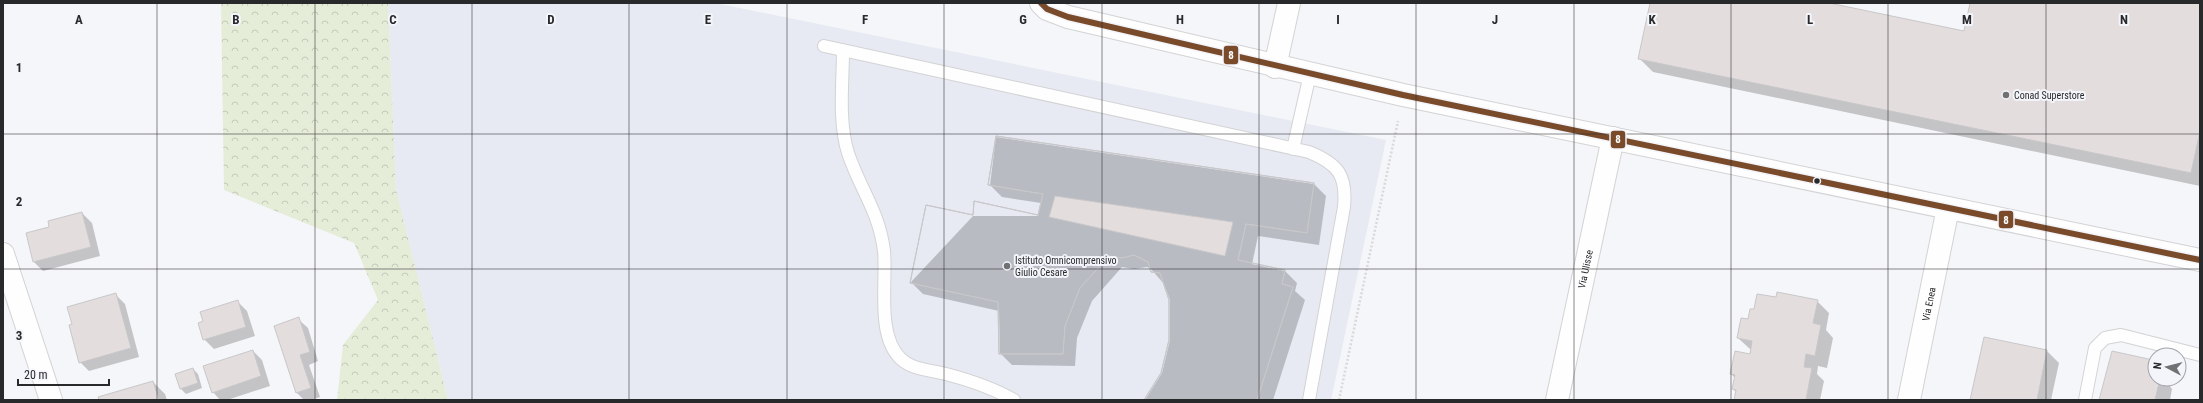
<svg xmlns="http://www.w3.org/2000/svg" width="2203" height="403" font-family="'Roboto Condensed',sans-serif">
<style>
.built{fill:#e7eaf3}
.forest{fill:url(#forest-crowns)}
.shadow{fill:#0003}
.building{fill:#e4dddd;stroke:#c8c7c9;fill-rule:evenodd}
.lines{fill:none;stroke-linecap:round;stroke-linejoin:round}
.service-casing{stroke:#d3d3d5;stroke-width:14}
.minor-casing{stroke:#d3d3d5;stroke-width:24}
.path{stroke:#d9d9da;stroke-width:2.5;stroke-dasharray:2 2;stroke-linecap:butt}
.service{stroke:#fefefe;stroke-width:12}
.minor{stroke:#fefefe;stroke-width:22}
.bus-1-casing{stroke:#f3f5fb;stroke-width:9}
.bus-1{stroke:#7a4b2a;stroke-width:6}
.grid{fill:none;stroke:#28292b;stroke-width:1;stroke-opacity:0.55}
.poi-dot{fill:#707173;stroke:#f3f5fb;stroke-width:1.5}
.bus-dot{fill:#28292b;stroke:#f3f5fb;stroke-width:1.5}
.labels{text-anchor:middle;stroke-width:4;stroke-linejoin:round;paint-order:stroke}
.poi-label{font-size:10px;fill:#28292b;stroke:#f3f5fb;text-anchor:start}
.street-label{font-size:10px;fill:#28292b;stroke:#f3f5fb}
.grid-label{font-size:13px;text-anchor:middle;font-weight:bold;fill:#28292b;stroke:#f3f5fb;stroke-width:4;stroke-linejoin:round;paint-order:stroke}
.line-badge{stroke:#f3f5fb;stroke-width:1.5}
.badge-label{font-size:11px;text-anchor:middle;font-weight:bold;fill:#fff}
</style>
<defs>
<pattern id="forest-crowns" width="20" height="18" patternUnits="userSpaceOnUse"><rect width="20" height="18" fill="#e5ecd8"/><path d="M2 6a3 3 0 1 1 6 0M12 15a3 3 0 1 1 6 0" fill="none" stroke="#c4caba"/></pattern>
</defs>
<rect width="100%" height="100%" fill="#f5f6f9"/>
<!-- built -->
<path class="built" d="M388 3H715L1386 140 1331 400H448L396 189Z"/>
<!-- forest -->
<path class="forest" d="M221 3H388L396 189 448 400H337L343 345 378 300 354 243 224 190Z"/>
<!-- shadow -->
<path class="shadow" d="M1651 3H1824L1965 32 1971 3H2200V186L1653 72 1639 58Z
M996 137 1314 184 1326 196 1319 245 1258 236 1252 264 1285 271 1297 283 1295 291 1305 300 1273 400H1145L1162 373 1170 340V300L1164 284 1151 269 1147 267 1134 269 1122 267 1092 301 1077 338 1075 366 1012 365 1000 353 999 311 923 294 911 282 973 216H1038L1041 203 1002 197 990 185Z
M82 213 92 223 100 256 43 271 34 262 50 228Z
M116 295 125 304 139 357 89 371 80 362Z
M1777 299 1817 301 1829 313 1826 330 1833 338 1827 368 1818 366 1817 374 1824 381 1820 400H1735L1736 392 1733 389 1735 378 1731 374 1750 355 1751 350 1738 338 1755 311Z
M238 302 247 311 255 336 214 349 204 339Z
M298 319 308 328 318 361 309 365 320 397 311 400H304L296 392Z
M253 351 262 360 270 386 227 400H220L213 392Z
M2047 351 2059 363 2051 400H1972Z
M2113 352 2153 361 2155 363V379H2164L2172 389 2170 400H2100Z
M193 369 198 374 202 388 186 394 181 389Z
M153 382 165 394 167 400H100Z"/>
<!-- building -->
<path class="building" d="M1650 3H1829L1964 31 1970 3H2200V131L2191 173 1638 59Z
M996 136 1314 183 1307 233 1246 224 1238 260 1285 270 1282 284 1293 287 1257 400H1144L1161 373 1169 340V300L1160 273 1151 272 1148 262 1134 255 1122 258 1109 256 1080 288 1065 326 1063 354H999L998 302 910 283 926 205 973 215 974 201 1038 215 1043 194 988 185ZM1055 196 1233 222 1225 256 1049 217Z
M996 136 1314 183 1307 233 1246 224 1238 260 1285 270 1282 284 1293 287 1257 400H1144L1161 373 1169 340V300L1160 273 1151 272 1148 262 1134 255 1122 258 1109 256 1080 288 1065 326 1063 354H999L998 302 910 283 926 205 973 215 974 201 1038 215 1043 194 988 185Z
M82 212 91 247 33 262 26 233 49 227 48 221Z
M1777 292 1818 300 1813 323 1821 325 1815 356 1806 354 1804 367 1812 368 1806 400H1734L1736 390 1732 389 1735 375 1730 374 1735 351 1750 354 1752 341 1737 338 1741 318 1748 319 1750 309H1754L1757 294 1776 297Z
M116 293 131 348 79 363 69 325 72 324 67 307Z
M238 300 246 327 203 340 198 323 203 321 200 312Z
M299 317 310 352 300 355 311 388 296 393 274 326Z
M1984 337 2047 350 2037 400H1970Z
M253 350 261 376 212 393 203 366Z
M2112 351 2153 360 2150 373 2155 374V379H2160L2155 400H2099Z
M193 368 198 383 180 389 175 374Z
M153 381 159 400H99L98 397Z"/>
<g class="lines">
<defs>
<path id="service" d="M824 46 1309 152C1338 164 1347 175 1344 207L1309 400
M843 50C843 83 838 121 848 153 860 189 879 211 884 251 887 282 876 336 901 359 913 370 931 370 946 374 969 380 993 388 1014 400
M1293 149 1310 74
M2085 400 2095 348 2105 338 2121 335 2200 355"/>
<g id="minor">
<path d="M1041 3 1047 9 1068 17 1403 95 2200 260"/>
<path d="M1275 67 1289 3"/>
<path d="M3 254 51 400"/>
<path id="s1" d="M1557 400 1613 138"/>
<path id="s2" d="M1909 400 1948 208"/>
</g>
</defs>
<!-- service casing -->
<use href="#service" class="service-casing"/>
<!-- minor casing -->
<use href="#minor" class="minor-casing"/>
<!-- path -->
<path class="path" d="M1339 400 1398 121"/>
<!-- service -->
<use href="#service" class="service"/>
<!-- minor -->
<use href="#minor" class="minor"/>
<defs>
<path id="bus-1" d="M1041 3 1047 9 1068 17 1403 95 2200 260"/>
</defs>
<!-- bus-1 casing -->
<use href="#bus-1" class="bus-1-casing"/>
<!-- bus-1 -->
<use href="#bus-1" class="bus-1"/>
</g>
<!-- grid -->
<path class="grid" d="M157 3V400M315 3V400M472 3V400M629 3V400M787 3V400M944 3V400M1102 3V400M1259 3V400M1416 3V400M1574 3V400M1731 3V400M1888 3V400M2046 3V400M3 134H2200M3 269H2200"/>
<!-- markers -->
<g class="poi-dot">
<circle cx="2006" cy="95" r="4"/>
<circle cx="1007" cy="266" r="4"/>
</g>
<circle class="bus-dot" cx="1817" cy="181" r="3.5"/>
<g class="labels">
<!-- poi labels -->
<g class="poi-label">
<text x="2014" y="99">Conad Superstore</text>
<text x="1015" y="264">Istituto Omnicomprensivo<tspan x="1015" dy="12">Giulio Cesare</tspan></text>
</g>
<!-- street labels -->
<g class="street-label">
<text dy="4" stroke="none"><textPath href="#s1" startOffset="134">Via Ulisse</textPath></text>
<text dy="4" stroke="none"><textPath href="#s2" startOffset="98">Via Enea</textPath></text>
</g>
</g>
<g class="grid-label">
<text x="79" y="24">A</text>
<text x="236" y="24">B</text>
<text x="393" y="24">C</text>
<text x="551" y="24">D</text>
<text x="708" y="24">E</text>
<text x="865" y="24">F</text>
<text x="1023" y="24">G</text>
<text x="1180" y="24">H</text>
<text x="1338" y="24">I</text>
<text x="1495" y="24">J</text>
<text x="1652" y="24">K</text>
<text x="1810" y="24">L</text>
<text x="1967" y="24">M</text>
<text x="2124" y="24">N</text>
<text x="19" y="72">1</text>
<text x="19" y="206">2</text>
<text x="19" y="340">3</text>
</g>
<g class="line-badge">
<rect x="1223" y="45" width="16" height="20" rx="4" fill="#7a4b2a"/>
<rect x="1610" y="130" width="16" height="19" rx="4" fill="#7a4b2a"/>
<rect x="1998" y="210" width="16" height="19" rx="4" fill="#7a4b2a"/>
</g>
<g class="badge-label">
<text x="1231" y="59">8</text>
<text x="1618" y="143">8</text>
<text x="2006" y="224">8</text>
</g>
<!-- border -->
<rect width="2203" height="403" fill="none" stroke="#28292b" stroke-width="8"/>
<!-- north arrow -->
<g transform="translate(2167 367) rotate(277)"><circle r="19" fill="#f3f5fb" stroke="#a2a3a8"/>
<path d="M0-3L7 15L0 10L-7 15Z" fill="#707173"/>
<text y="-6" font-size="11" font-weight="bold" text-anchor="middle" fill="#28292b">N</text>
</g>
<!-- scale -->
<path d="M18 379v6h91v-6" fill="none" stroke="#28292b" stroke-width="2"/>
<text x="24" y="379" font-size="12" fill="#28292b" stroke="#f3f5fb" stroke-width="3" paint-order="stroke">20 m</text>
</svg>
